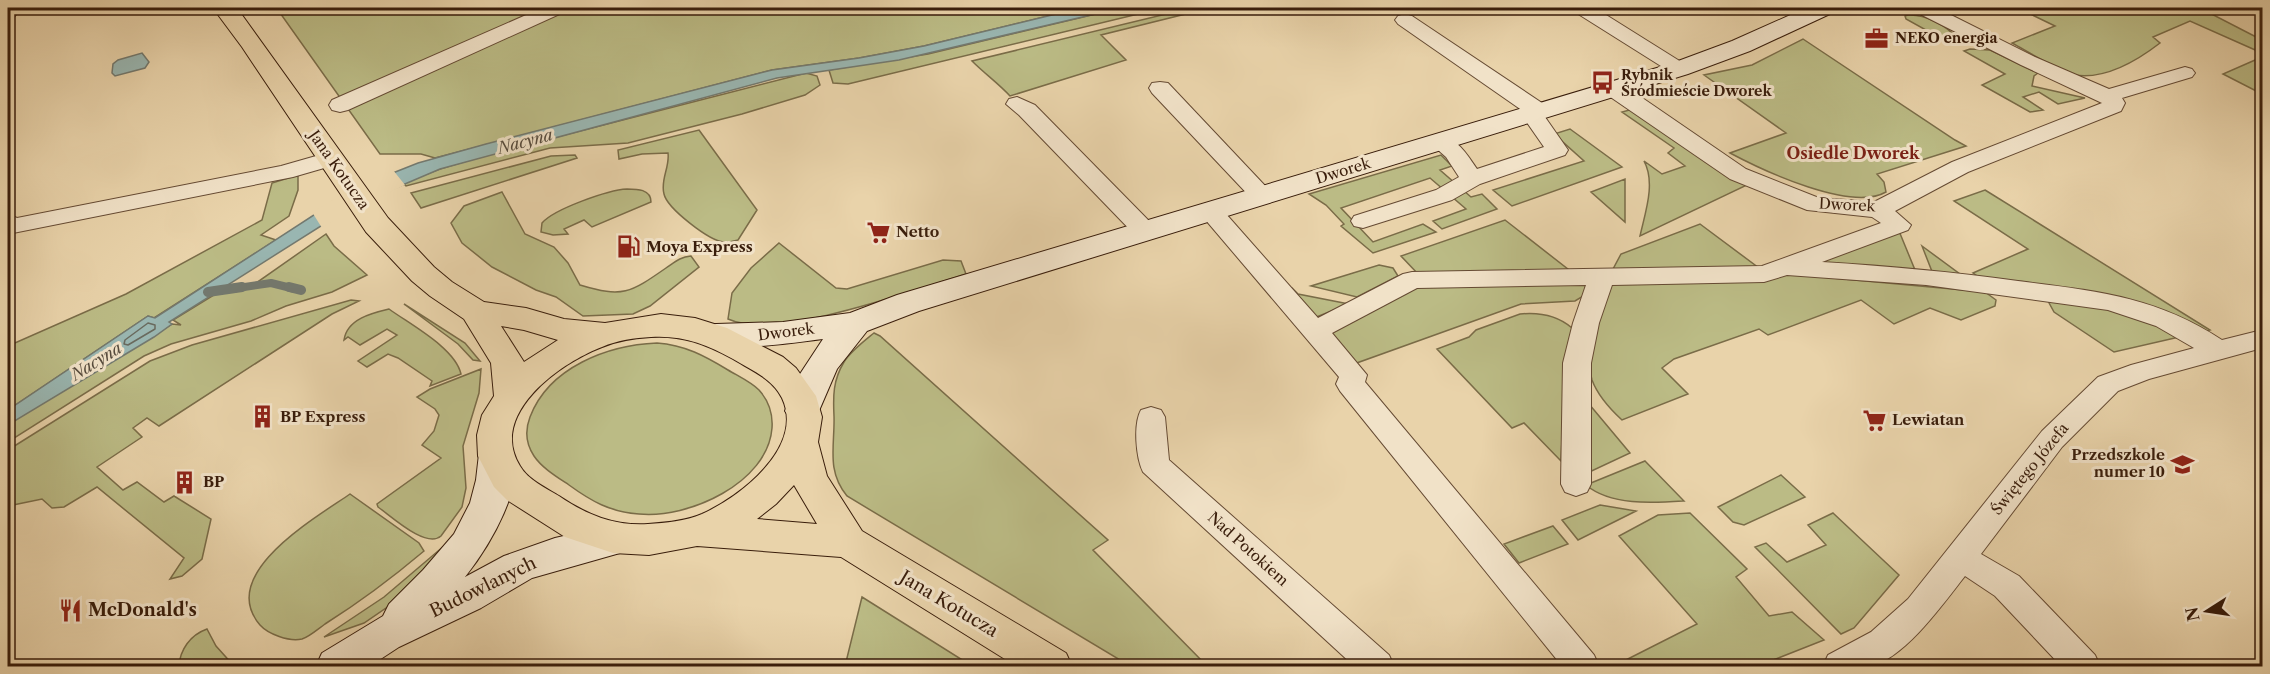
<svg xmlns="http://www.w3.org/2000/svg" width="2270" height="674" font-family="'Libre Caslon Text',serif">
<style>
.green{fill:#bbbb85;stroke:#7a6c48;stroke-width:1.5}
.water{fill:#99b6b1;stroke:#73796f;stroke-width:1.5}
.pier{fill:#e9d3aa}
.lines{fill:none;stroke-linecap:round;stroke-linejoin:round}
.shore{stroke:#696a5e;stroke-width:1.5}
.stream-far1{stroke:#73796f;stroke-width:8}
.stream{stroke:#73796f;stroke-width:10}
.street-casing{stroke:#654a33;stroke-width:2}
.secondary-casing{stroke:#391d0b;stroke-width:2}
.primary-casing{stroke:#391d0b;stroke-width:2}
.street{fill:#f1e2c8;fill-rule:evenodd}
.secondary{fill:#f1e2c8;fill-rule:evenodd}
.primary{fill:#e9d3aa;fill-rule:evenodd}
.labels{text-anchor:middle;stroke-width:6;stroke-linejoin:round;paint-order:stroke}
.far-poi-label{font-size:14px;font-weight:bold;fill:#391d0b;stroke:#f1e2c8;text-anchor:start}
.street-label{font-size:15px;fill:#391d0b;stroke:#f1e2c8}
.poi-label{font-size:15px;font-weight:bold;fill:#391d0b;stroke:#f1e2c8;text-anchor:start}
.water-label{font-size:16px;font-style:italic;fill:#564b3d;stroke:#f1e2c8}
.neighbourhood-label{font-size:16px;font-weight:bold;fill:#7a1f14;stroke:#f1e2c8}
.near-street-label{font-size:18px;fill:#391d0b;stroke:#f1e2c8}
.near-poi-label{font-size:18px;font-weight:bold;fill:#391d0b;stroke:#f1e2c8;text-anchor:start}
</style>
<rect width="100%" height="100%" fill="#e9d3aa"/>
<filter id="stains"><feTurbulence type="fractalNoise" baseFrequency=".00333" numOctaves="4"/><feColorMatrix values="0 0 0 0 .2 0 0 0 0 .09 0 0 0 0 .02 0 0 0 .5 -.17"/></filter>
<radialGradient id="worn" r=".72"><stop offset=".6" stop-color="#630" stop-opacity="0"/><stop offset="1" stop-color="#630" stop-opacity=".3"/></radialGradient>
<!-- green -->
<path class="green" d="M269 8H1081L924 46 859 58 772 70 435 158 421 154H380L278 10H271Z
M1121 8H1163L848 84 833 83 829 70 928 54Z
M1191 8H1210L1101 35 1126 60 1010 96C998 83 985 74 972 61Z
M2018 8H2200L2262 40V53L2190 21 2153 37 2160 43C2138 60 2105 80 2074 75 2063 73 2025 50 2012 43L2055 26Z
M1908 15C1925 14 1946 25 1957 38L1955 42 1951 44 1906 19 1905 16Z
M1803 39 1955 140 1966 146 1877 174 1884 182 1886 192C1851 212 1764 171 1730 153L1786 133 1704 75 1752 65Z
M1970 49 1990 50 2038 73 2034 76 2032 86 2085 98 2058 104 2039 92 2023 97 2043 110 2030 112 1982 85 2005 74 1964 51Z
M2262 57V94L2223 74Z
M806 73 817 76 820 85 805 95 742 114 628 143 550 148 406 186 403 183 440 169 490 154Z
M1633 109 1747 185 1640 236C1645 213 1656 183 1644 161L1662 174 1685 166 1668 153 1674 148 1622 112Z
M1570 129 1622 167 1512 206 1493 190 1584 161 1554 134Z
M699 130 757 210 738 240C734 241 728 243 724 242 709 241 667 208 664 194 660 180 670 167 668 153L642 154 619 159 618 150Z
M575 155 577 158 421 208 411 193 551 156Z
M1441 155 1452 166 1440 170 1471 197 1482 194 1497 209 1442 229 1433 221 1466 209 1430 178 1341 208 1373 242 1423 224 1436 232 1373 253 1341 226 1344 224 1326 205 1309 194Z
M298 175V190L289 216 261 235 276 240 154 318 148 316 8 410V346L126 294 262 220 272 183Z
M1625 179V222L1591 192Z
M627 189C637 189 651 189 651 202L592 227 584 220 564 229 568 234 553 235 541 232 542 223C554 209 608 190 627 189Z
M1985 190 2210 330 2199 333 2124 298 1983 280 1973 273 2028 249 1954 201Z
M502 192 525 234 554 247 568 263 580 285C623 298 630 293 666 268 675 262 680 257 691 256L699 267 650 306 633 314 583 316 556 297 536 290 492 267 462 243 451 223 464 206Z
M1505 220 1573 273 1419 275 1401 256Z
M1700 224 1759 268 1612 271 1621 254Z
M1899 231 1915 270 1813 263Z
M326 234 334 246 367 275 332 292 286 306 251 321 171 344 144 356 8 442V425L19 417 172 324 181 325 173 320 217 293 249 288Z
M779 243 836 288 847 289 943 260 961 261 966 274C914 290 776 341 728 319L732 293 751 268Z
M1922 246 1964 277 1933 274Z
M1379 265 1393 268 1398 276 1357 297 1311 286Z
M1789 274 1985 292 1996 300 1995 306 1961 320 1930 308 1894 324 1861 300 1768 335 1759 329 1674 359 1662 368 1688 394 1622 420C1610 409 1598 396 1592 380 1585 358 1604 307 1610 284Z
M1586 283 1585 295 1575 301 1521 304 1351 365 1325 336 1417 284Z
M1292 288 1298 294 1349 304 1314 318 1286 290Z
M351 300 359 301 332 314 159 426 147 418 133 428 142 437 97 467 123 490 137 482 164 502 174 496 211 519 202 559 182 576 170 579 184 558 97 487 64 507 52 508 42 499 8 506V450L150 361 192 345Z
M2048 301 2138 312 2188 335 2114 352 2054 312Z
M404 304 465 343 480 361 473 360 458 344Z
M389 309C411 325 455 348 461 374L430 386 432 381 398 358 388 354 367 367 358 361 397 335 387 329 360 345 348 337 344 340C347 319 372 313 389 309Z
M1520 314C1540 312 1557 315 1572 328L1565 372 1561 461 1524 423 1512 428 1437 349 1469 337 1476 330Z
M874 333 880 336 1108 540 1093 550 1207 666H1130L847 496C826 471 835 445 834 416 833 396 833 380 844 362 851 351 863 342 874 333Z
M657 343C685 345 705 356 728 370 738 376 751 382 759 390 768 400 773 414 772 428 768 483 688 519 639 514 610 512 591 501 569 485 557 477 542 468 534 456 526 444 525 430 530 417 549 367 608 345 657 343Z
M481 369 479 393 463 446 466 488 462 507 441 536C426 549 391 516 378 507L377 504 441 458 422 445 434 431 439 415 435 409 417 397 430 389Z
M1589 404 1630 453 1583 475Z
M1645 461 1684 501C1653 503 1611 506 1586 485Z
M1781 475 1805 497 1744 525 1733 522 1718 507Z
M350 494 419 543 424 551C392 578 360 602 325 624 318 629 309 637 302 639 289 642 268 634 260 625 216 574 317 517 350 494Z
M1600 505 1636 511 1578 540 1562 520Z
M1690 513 1747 569 1736 577 1769 616 1792 612 1824 640 1758 666H1614L1697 624 1619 536 1658 515Z
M1833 513 1899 575 1854 628 1841 634 1755 547 1766 543 1787 562 1826 545 1808 525Z
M1553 526 1568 544 1519 563 1504 544Z
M451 540 405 595 364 623 324 637 384 597Z
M862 597 972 666H845Z
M207 629 216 646 234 666H179C180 650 190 635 207 629Z"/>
<!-- water -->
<path class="water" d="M1081 8H1121L899 60 777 78 440 169 351 207 169 322 172 324 154 337 8 425V410L148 316 155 318 337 200 370 182 418 163 486 144 772 70 859 58 924 46Z
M142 53 149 62 145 68 115 76 112 73 113 64 118 60Z"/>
<!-- pier -->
<path class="pier" d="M393 170 405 185 353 210 322 228 312 212 369 180Z"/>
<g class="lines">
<!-- shore -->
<path class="shore" d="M148 323 155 325V329L128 345 124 344 125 340Z"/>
<!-- stream-far1 -->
<path class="stream-far1" d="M231 289 271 283 295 289"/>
<!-- stream -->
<path class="stream" d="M289 287 301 290
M208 292 242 287"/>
<defs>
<path id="street" d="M8 8H21L15 16 8 18Z
M542 8H567L564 12 348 110 340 112 332 110 329 105 332 100Z
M1572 8H1595L1686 65 1689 69 1686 73 1679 75 1672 73 1575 12Z
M1914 8H1937L2035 57 2109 89 2185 67 2192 69 2195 73 2192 77 2122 98 2125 103 2121 111 1968 172 1895 211 1911 225 1908 230 1822 262C1888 266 1953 272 2018 281 2096 291 2155 296 2222 340L2262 330V348L2149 379 2118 391 2062 447 1981 554 2019 576 2095 655 2100 666H2061L1995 596 1965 576C1943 604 1908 654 1873 666 1863 669 1834 667 1823 666L1828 655 1871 632 1908 599 2042 431 2098 377 2131 365 2194 348 2156 326 2108 310 1926 285 1787 275 1764 282 1612 285 1599 323 1591 363V484L1587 492 1576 496 1565 492 1561 484 1563 363 1573 323 1586 285 1417 288 1332 333 1367 375 1365 382 1594 655 1599 666H1562L1340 391 1336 384 1339 377 1198 211 1201 206 1210 204 1219 206 1318 318 1403 274 1412 272 1762 266 1881 223 1872 217 1807 210 1730 179 1606 94 1603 89 1606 84 1614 83 1622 84 1746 169 1819 198 1874 202 1952 162 2102 103 2021 65 1916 12Z
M1405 14 1412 16 1548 107 1551 112 1545 117 1568 150 1565 155 1480 184 1452 200 1363 228 1354 226 1351 221 1354 216 1436 190 1459 177 1446 157 1429 142 1432 137C1454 132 1466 153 1477 169L1544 147 1521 114 1523 111 1398 24 1395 20 1398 16Z
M1160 82 1168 83 1270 191 1274 196 1270 201 1262 203 1254 201 1152 93 1149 88 1152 83Z
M1017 97 1035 105 1155 227 1158 232 1155 237 1146 240 1137 237 1019 115 1006 104 1009 99Z
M330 152 338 154 341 159 338 164 293 177 8 234V214L17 218 281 166Z
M1151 407 1161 410 1165 417 1169 460 1389 655 1394 666H1354L1143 472C1136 458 1133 424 1141 410Z"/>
<path id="secondary" d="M1806 8H1836L1832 13 1750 51 1688 74 919 311 867 331 837 369 815 420 803 424 791 420 785 411 800 374 823 339C790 343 736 352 704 343L700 335 704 327 716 324 783 322 850 313 897 295 1670 64 1732 41Z
M497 440 510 444C530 481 488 548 465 577L504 556 555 538 620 523 634 527 639 538 634 549 532 578 481 608 399 647 370 666H316L322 653 383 616 389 604 423 570 454 534 470 503 476 480 479 454 484 444Z"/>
<path id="primary" d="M213 8H237L388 218 434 267 452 282 484 302 526 308 564 319 605 323 661 314 695 318 727 328 783 357 796 368 816 396 822 417 818 442 827 476 862 531 1066 653 1072 666H1016L841 557 697 546 649 555 613 553 565 537 507 500 494 487 478 456 477 435 482 415 494 396 491 363 464 319 430 296 412 281 366 232 242 47ZM501 326 524 330 558 340 524 362ZM651 337C682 335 706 344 733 359 751 370 772 378 782 398 805 447 740 497 702 514 685 521 666 523 648 524 614 526 587 515 559 496 546 488 528 480 520 466 488 414 560 363 602 347 618 340 634 338 651 337ZM794 485 817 524 757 519 776 504Z"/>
</defs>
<!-- street casing -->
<use href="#street" class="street-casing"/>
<!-- secondary casing -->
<use href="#secondary" class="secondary-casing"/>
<!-- primary casing -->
<use href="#primary" class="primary-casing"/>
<!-- street -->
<use href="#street" class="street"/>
<!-- secondary -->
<use href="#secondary" class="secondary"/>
<!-- primary -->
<use href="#primary" class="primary"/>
</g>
<!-- icons -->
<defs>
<symbol id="office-bare" viewBox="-9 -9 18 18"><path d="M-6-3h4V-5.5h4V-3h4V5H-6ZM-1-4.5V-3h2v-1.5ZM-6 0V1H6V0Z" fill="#8f2418" stroke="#f1e2c8" stroke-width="2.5" paint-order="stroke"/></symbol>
<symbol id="bus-bare" viewBox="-9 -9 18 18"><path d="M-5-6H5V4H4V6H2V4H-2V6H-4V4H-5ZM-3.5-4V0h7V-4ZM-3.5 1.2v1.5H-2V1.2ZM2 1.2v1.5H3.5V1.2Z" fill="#8f2418" stroke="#f1e2c8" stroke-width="2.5" paint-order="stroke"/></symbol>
<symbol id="supermarket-bare" viewBox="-9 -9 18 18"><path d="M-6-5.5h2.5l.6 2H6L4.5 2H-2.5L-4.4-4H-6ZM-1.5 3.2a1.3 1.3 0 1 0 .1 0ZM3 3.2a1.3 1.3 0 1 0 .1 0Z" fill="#8f2418" stroke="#f1e2c8" stroke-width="2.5" paint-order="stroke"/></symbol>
<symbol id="fuel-bare" viewBox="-9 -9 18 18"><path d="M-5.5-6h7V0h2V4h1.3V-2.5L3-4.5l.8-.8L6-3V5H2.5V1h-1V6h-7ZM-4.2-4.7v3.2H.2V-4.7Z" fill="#8f2418" stroke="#f1e2c8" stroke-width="2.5" paint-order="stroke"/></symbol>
<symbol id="building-bare" viewBox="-9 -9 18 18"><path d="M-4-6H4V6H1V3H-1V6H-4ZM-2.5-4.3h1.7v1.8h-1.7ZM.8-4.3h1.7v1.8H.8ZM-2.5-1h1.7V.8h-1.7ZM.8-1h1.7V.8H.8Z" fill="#8f2418" stroke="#f1e2c8" stroke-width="2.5" paint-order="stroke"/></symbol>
<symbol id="school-bare" viewBox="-9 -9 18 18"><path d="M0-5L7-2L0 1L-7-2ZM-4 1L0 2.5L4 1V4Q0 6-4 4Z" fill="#8f2418" stroke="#f1e2c8" stroke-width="2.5" paint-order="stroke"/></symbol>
<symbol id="restaurant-bare" viewBox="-9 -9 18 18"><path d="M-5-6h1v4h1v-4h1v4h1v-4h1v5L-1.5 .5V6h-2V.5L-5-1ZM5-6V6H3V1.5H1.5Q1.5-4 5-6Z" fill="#8f2418" stroke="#f1e2c8" stroke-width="2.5" paint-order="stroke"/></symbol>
</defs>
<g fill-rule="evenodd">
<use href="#office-bare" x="1860" y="22" width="33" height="33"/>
<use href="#bus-bare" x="1586" y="66" width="33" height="33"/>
<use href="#supermarket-bare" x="862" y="216" width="33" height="33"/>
<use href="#fuel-bare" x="612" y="230" width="33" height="33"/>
<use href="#building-bare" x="246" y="400" width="33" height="33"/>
<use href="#supermarket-bare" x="1858" y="404" width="33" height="33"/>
<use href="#school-bare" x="2166" y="448" width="33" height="33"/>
<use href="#building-bare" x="168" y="466" width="33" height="33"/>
<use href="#restaurant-bare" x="54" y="594" width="33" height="33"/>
</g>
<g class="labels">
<!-- far-poi labels -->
<g class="far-poi-label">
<text x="1895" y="43">NEKO energia</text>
<text x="1621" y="80">Rybnik<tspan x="1621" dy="16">Śródmieście Dworek</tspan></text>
</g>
<!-- street labels -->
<g class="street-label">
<text transform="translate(339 170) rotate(55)" y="5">Jana Kotucza</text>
<text transform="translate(1343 171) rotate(-17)" y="5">Dworek</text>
<text transform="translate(1847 205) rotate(3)" y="5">Dworek</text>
<text transform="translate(786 332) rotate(-7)" y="5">Dworek</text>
<text transform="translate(2030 469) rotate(-51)" y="5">Świętego Józefa</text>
<text transform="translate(1248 549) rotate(42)" y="5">Nad Potokiem</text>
</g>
<!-- poi labels -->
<g class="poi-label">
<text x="896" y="237">Netto</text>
<text x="646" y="252">Moya Express</text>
<text x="280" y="422">BP Express</text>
<text x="1892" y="425">Lewiatan</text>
<text x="2165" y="460" text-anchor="end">Przedszkole<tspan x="2165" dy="17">numer 10</tspan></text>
<text x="203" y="487">BP</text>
</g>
<!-- water labels -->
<g class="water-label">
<text transform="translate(525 141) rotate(-15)" y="6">Nacyna</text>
<text transform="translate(96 361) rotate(-32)" y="6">Nacyna</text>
</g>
<!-- neighbourhood labels -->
<g class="neighbourhood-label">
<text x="1853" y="159">Osiedle Dworek</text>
</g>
<!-- near-street labels -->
<g class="near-street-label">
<text transform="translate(483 587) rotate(-26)" y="6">Budowlanych</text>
<text transform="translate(949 604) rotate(31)" y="6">Jana Kotucza</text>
</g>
<!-- near-poi labels -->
<g class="near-poi-label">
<text x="88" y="616">McDonald's</text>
</g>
</g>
<!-- margin -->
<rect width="2270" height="674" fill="none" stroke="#e9d3aa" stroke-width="30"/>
<rect x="9" y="9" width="2252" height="656" fill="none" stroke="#391d0b" stroke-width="3"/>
<rect x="15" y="15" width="2240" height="644" fill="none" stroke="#391d0b" stroke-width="1.5"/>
<!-- north arrow -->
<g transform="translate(2207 611) rotate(258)" stroke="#f1e2c8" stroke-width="4.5" paint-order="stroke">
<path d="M0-4.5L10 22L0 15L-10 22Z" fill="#391d0b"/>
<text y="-9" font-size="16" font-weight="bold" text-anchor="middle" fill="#391d0b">N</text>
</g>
<rect width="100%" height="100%" filter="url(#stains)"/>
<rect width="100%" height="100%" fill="url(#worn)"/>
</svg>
